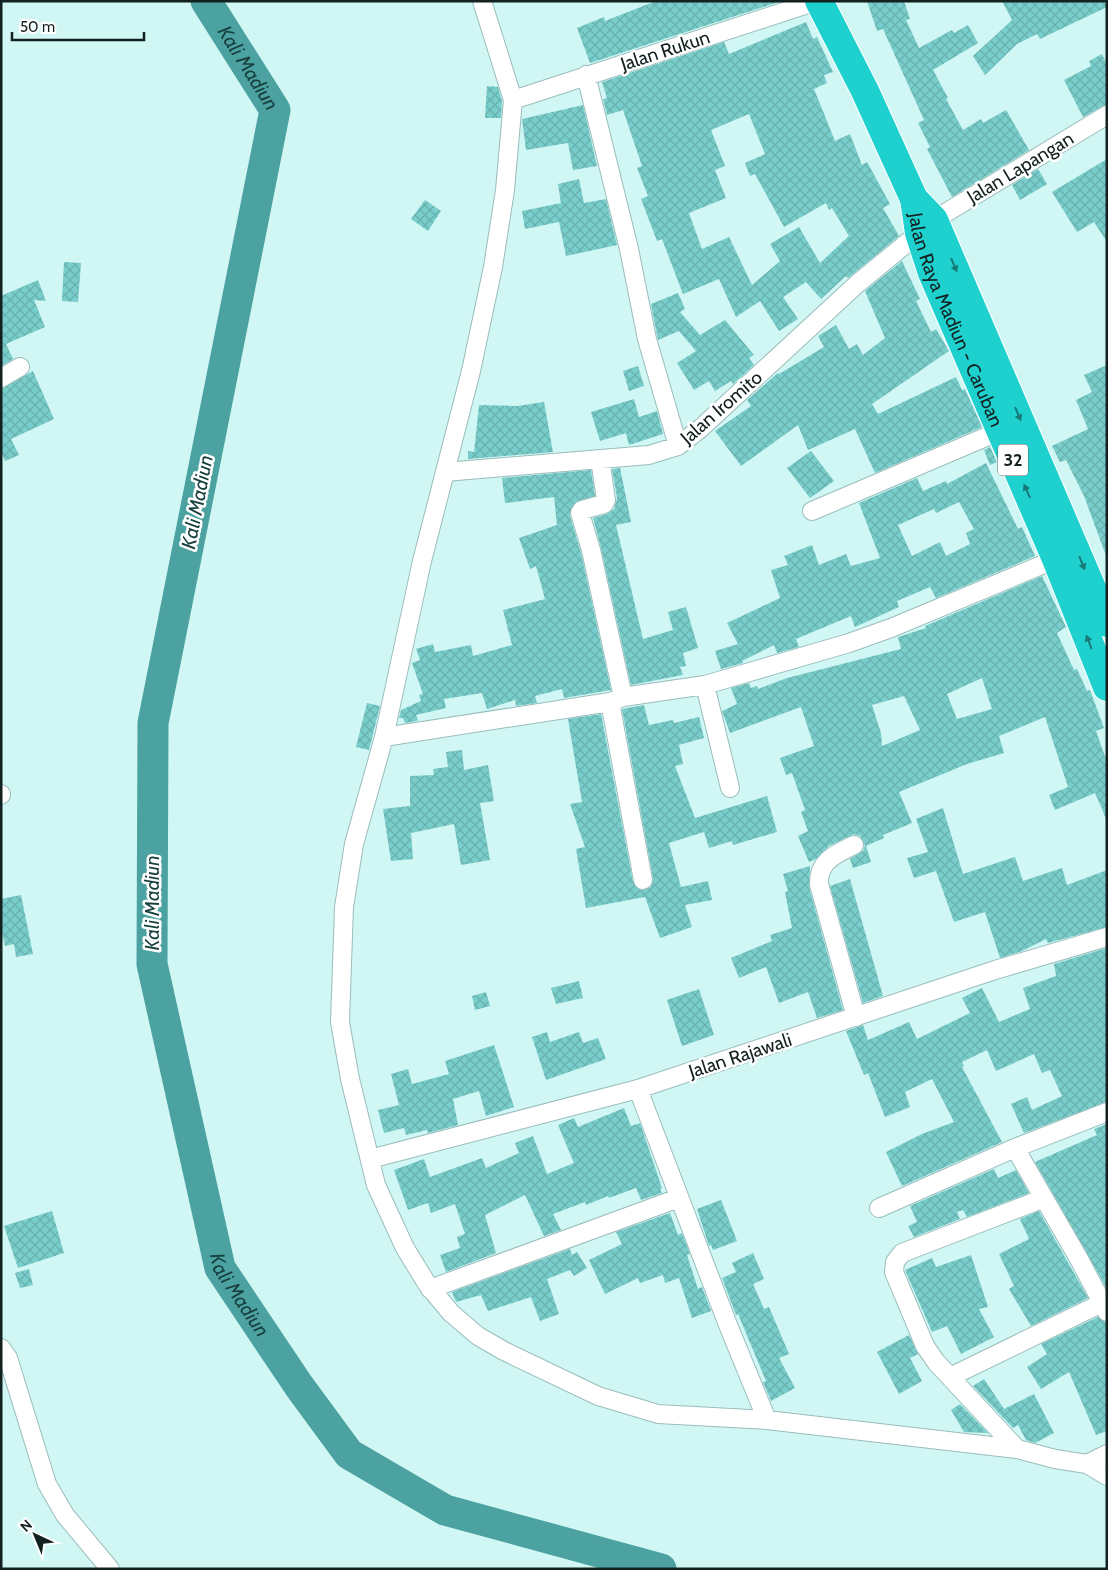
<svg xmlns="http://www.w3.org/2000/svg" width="1108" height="1570" font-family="Cabin,sans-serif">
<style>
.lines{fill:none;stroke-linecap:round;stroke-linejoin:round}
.river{stroke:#4ca2a0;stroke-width:31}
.building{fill:url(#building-cross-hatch);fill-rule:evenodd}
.street-casing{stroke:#99bdbb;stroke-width:20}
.highway-casing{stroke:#fff;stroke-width:30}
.street{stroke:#fff;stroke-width:18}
.highway{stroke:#1ed1cf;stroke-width:28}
.oneway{fill:#187978}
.labels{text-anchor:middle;stroke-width:5;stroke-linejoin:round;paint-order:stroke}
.shield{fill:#fff;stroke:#5a6463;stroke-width:1}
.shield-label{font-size:18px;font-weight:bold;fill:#132120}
.street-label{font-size:19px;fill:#132120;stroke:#fff}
.water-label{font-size:20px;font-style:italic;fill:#17403f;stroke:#fff}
</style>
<defs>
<pattern id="building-cross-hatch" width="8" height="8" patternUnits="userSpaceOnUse" patternTransform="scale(1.25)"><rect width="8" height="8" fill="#79cecc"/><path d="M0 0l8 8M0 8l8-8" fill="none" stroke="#68b1af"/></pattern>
</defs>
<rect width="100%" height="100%" fill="#d1f7f5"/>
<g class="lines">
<!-- river -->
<path class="river" id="s1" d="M206 1 275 110 153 723 152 964 220 1268 299 1386 349 1454 445 1510 661 1569"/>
</g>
<!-- building -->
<path class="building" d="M656 1H782L590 63 577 28 604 17 605 21Z
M867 1H904L910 19 906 20 919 48 952 30 954 33 968 25 978 43 933 70 948 98 946 99 963 130 981 119 983 123 1006 110 1029 150 952 197 927 149 930 147 918 123 924 120 883 29 877 31Z
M1002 1H1107V7L1040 39 1037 34 1017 44 985 75 973 56 1012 20Z
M806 22 813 39 817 37 833 72 824 75 827 83 814 89 835 141 850 134 862 165 867 162 890 204 883 208 899 236 848 278 846 276 821 299 806 282 783 297 798 319 779 331 760 301 736 317 719 279 683 294 662 239 657 241 641 199 648 196 637 168 642 166 623 110 607 115 603 99 607 98 602 82 724 42 729 54ZM749 114 765 154 745 163 750 176 755 174 784 227 826 203 829 210 832 208 849 236 820 263 799 227 770 244 780 261 752 285 729 237 702 249 689 213 726 198 715 170 725 166 711 130Z
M1102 54 1107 65V104L1083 117 1064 80 1091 66 1089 61Z
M487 86 498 87 502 101 501 118H485Z
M583 105 597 166 573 170 568 143 526 150 522 119Z
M1107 159V242L1094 222 1077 232 1052 192Z
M1038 169 1047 184 1020 200 1012 185Z
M579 179 584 203 606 199 617 245 566 256 559 222 525 229 522 211 561 203 558 184Z
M425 200 441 211 428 231 411 219Z
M902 261 920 299 916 301 931 332 936 329 949 351 872 404 878 414 956 377 962 390 965 389 982 427 875 473 855 429 808 450 798 425 741 466 715 431 751 406 747 400 778 373 779 374 824 347 818 336 836 325 849 349 857 344 863 355 885 338 865 291Z
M64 262 81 263 78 302 62 301Z
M38 280 46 301 34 300 45 327 6 344 13 359 1 366V296Z
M678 293 685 309 680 312 700 335 725 320 754 355 749 358 754 365 733 384 731 381 715 391 709 381 694 390 677 363 696 351 679 331 658 340 651 304Z
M1107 365V553H1105L1084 496 1066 460 1060 462 1052 446 1088 429 1076 400 1092 392 1084 375Z
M638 366 644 386 629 391 623 371Z
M33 371 54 419 11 439 19 455 5 461 1 452V389Z
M634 399 639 417 657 411 663 434 629 445 626 433 600 441 591 412Z
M544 402 553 452 468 459V451L474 452 479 405 517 406Z
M990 447 997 462 990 465 984 450Z
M811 451 834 481 810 498 787 468Z
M986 463 1018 529 1022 527 1035 556 936 598 930 587 897 601 899 607 855 627 851 616 796 639 799 647 777 653 774 645 742 661 743 663 721 669 715 651 738 644 727 623 780 598 771 570 788 565 784 556 812 545 819 565 846 554 851 566 880 558 859 503 917 478 923 491 946 481 947 484ZM959 502 974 529 966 533 970 544 946 556 940 542 912 556 898 525 934 509 936 513Z
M620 468 631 522 616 525 643 639 673 630 668 612 686 607 698 648 683 653 686 666 680 667 683 675 631 685 601 548 593 518 607 514 614 509 617 498 612 469Z
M591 470 595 496 574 504 570 516 581 553 611 690 564 698 562 689 535 696 537 703 516 706 515 700 487 709 482 693 444 699 446 708 416 715 418 720 416 721 405 723 403 718H399L401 710 421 701 419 695 423 694 412 663 420 660 416 649 433 644 435 652 471 645 473 656 512 645 503 610 545 599 536 566 530 569 519 538 557 525 554 497 505 503 502 478Z
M1042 576 1066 627 1057 633 1074 670 1077 669 1087 691 1090 690 1104 728 1096 731 1107 762V821L1095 793 1055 810 1049 795 1068 787 1045 717 999 736 1004 753 967 764 899 792 912 823 883 835 884 838 866 846 871 862 853 868 850 859 863 851 865 845 860 836 854 834 829 846 816 859 809 862 798 836 808 831 801 812 805 810 792 773 786 775 780 758 814 746 801 707 730 733 722 711 737 704 731 688 749 683 751 688 757 686 758 689 787 678 901 649 898 637 926 628 925 626ZM982 678 992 709 957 719 947 694ZM904 696 920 730 882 746 881 733 872 705Z
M367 703 380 706 369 750 356 747Z
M644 705 649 725 673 720 674 723 699 717 704 738 679 745 683 764 675 766 695 818 767 796 777 832 733 845 732 841 709 848 704 832 669 843 681 887 708 881 712 900 685 905 692 927 660 938 645 897 586 908 576 849 585 847 570 804 582 802 568 719 601 714 633 882 640 890 650 888 653 878 622 709Z
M462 750 464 770 488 765 494 801 480 803 490 860 461 865 454 824 411 833 413 859 391 861 383 809 410 806V776L434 775 433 769 448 767 446 752Z
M943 808 963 874 1015 857 1023 881 1062 868 1067 885 1107 870V927L1048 943 1046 939 1022 951 1000 958 985 912 954 922 936 871 914 878 907 858 928 852 916 819Z
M810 866 809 887 843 1010 817 1018 808 992 779 1003 766 967 739 978 731 958 772 941 770 935 792 928 785 892 788 891 783 874Z
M850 879 883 996 863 1003 830 886Z
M21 895 33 954 16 957 14 944 5 946 1 927V899Z
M1107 948V1102L1024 1133 1011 1104 1027 1097 1032 1110 1062 1096 1050 1070 1042 1073 1034 1054 996 1071 987 1050 962 1062 964 1066 962 1067 1002 1142 902 1186 886 1152 922 1134 954 1122 932 1079 905 1092 910 1107 885 1117 868 1073 864 1075 846 1031 863 1025 868 1040 909 1022 917 1039 970 1013 962 998 982 988 999 1022 1030 1009 1023 988 1056 976 1054 964Z
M579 981 583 998 556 1004 551 988Z
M699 989 714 1035 682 1046 667 1000Z
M486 992 490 1006 475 1010 472 996Z
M547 1032 550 1042 579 1032 583 1043 598 1038 606 1059 546 1080 532 1037Z
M494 1045 514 1107 486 1116 479 1091 453 1099 458 1125 428 1133 427 1130 406 1135 404 1128 384 1133 378 1110 399 1105 391 1074 408 1069 412 1084 449 1074 445 1061Z
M624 1108 631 1126 640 1123 662 1188 660 1189 662 1193 641 1200 636 1188 609 1198 608 1196 586 1205 585 1202 553 1214 561 1230 544 1236 525 1195 485 1215 496 1253 446 1272 440 1255 460 1248 457 1237 465 1234 455 1204 431 1213 428 1203 408 1210 394 1170 424 1159 430 1177 482 1158 486 1168 519 1153 515 1143 533 1136 547 1174 574 1163 558 1125 574 1118 578 1127Z
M1107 1124V1289L1035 1162 1097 1135 1094 1129Z
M994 1169 998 1178 1016 1170 1029 1193 967 1217 963 1210 957 1212 960 1219 914 1237 908 1226 917 1222 910 1206Z
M721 1200 737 1241 713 1250 711 1245 709 1246 697 1209Z
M52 1211 64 1253 18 1268 4 1226Z
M1039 1211 1088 1298 1031 1326 1009 1289 1014 1286 999 1254 1029 1239 1020 1219Z
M670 1213 678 1235 682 1233 690 1254 687 1255 698 1289 702 1287 711 1311 692 1318 679 1278 665 1283 663 1275 640 1283 638 1278 605 1294 589 1260 622 1244 616 1232Z
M570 1249 572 1255 577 1252 587 1268 574 1276 570 1270 547 1279 559 1314 540 1321 531 1297 488 1311 481 1295 456 1302 452 1292Z
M753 1253 764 1279 753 1284 764 1309 769 1307 789 1354 779 1358 795 1388 771 1401 763 1382 766 1381 738 1314 736 1315 722 1278 736 1272 732 1263Z
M971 1255 988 1307 979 1309 994 1337 961 1354 947 1326 932 1332 905 1270 932 1258 936 1267Z
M29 1269 33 1285 20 1288 15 1273Z
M1098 1317 1107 1323V1431L1096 1435 1069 1372 1041 1389 1027 1367 1047 1354 1041 1344Z
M909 1335 918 1354 910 1358 922 1381 899 1394 877 1352Z
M984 1379 1004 1409 1034 1394 1054 1433 1035 1443 1026 1440 1018 1425 1013 1428 973 1386Z
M960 1404 988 1433 964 1432 951 1410Z"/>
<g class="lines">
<defs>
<path id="street" d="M482 1 513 100 505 190 493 267 471 371 422 561 384 737 354 844 344 907 340 1022 350 1079 376 1185 405 1248 427 1284 451 1313 478 1336 504 1351 598 1396 658 1414 767 1420 1017 1449 1055 1459 1087 1464 1107 1454
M586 75 629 249 647 339 678 446
M513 100 817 1
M934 220 1107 115
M1 378 20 367
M600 459 606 500 604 504 582 510 580 513 591 550 623 697
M445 472 649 455 678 446 701 428 857 284 919 233
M812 511 1000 431
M705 685 730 788
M610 702 643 880
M384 737 610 702 623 697 705 685 849 643 891 628 1056 559
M1 795V794
M854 845C836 854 818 861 819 884L856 1017
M638 1089 728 1325 767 1420
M1015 1148 1079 1259 1107 1312
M370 1159 638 1089 995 970 1107 937
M879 1208 1015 1148 1107 1112
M430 1289 679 1198
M1 1348 8 1358 47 1484 65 1515 110 1569
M950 1377 1102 1303
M1017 1449 936 1362 925 1346 894 1272 895 1262 902 1253 1042 1199
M1087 1464 1107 1476"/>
<g id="highway">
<path id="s2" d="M819 1 865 91 914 199 919 233 932 273 1056 559 1107 687"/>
<path d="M914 199 934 220 1107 623"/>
</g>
</defs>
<!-- street casing -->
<use href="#street" class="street-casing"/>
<!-- highway casing -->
<use href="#highway" class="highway-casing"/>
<!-- street -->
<use href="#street" class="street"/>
<!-- highway -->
<use href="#highway" class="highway"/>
</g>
<!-- one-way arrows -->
<defs><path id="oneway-solid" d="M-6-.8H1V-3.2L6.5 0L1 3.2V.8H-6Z" transform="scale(1.25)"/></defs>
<g class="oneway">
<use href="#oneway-solid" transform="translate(954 265) rotate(67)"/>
<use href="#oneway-solid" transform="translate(1018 414) rotate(67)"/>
<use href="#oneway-solid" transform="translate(1027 491) rotate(-114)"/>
<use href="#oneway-solid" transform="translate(1082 563) rotate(68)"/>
<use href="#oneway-solid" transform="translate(1089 642) rotate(-111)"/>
</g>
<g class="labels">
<!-- shield labels -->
<rect class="shield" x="998" y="444.5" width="30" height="31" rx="4"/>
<g class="shield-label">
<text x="1013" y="466">32</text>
</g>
<!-- street labels -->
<g class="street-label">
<text transform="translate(665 50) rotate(-18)" y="7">Jalan Rukun</text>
<text transform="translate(1020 167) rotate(-31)" y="7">Jalan Lapangan</text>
<text dy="7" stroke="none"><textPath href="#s2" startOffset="348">Jalan Raya Madiun - Caruban</textPath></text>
<text transform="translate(721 407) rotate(-41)" y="7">Jalan Iromito</text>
<text transform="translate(740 1055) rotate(-18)" y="7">Jalan Rajawali</text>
</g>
<!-- water labels -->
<g class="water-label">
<text dy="7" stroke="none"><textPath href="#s1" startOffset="79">Kali Madiun</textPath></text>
<text transform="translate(197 502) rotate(-79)" y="7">Kali Madiun</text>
<text transform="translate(152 903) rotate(-90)" y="7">Kali Madiun</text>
<text dy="7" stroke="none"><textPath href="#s1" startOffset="1339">Kali Madiun</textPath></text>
</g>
</g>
<!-- border -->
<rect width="1108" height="1570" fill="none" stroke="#132120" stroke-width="5"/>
<!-- north arrow -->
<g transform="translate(35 1535) rotate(316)" stroke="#ffffff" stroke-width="4" paint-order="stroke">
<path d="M0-4L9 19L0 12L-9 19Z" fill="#132120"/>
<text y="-8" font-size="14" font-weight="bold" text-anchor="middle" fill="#132120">N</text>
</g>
<!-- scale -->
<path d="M12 32v8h132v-8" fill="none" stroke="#132120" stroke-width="2.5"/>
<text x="20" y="32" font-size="15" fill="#132120" stroke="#ffffff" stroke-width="4" paint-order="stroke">50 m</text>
</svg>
